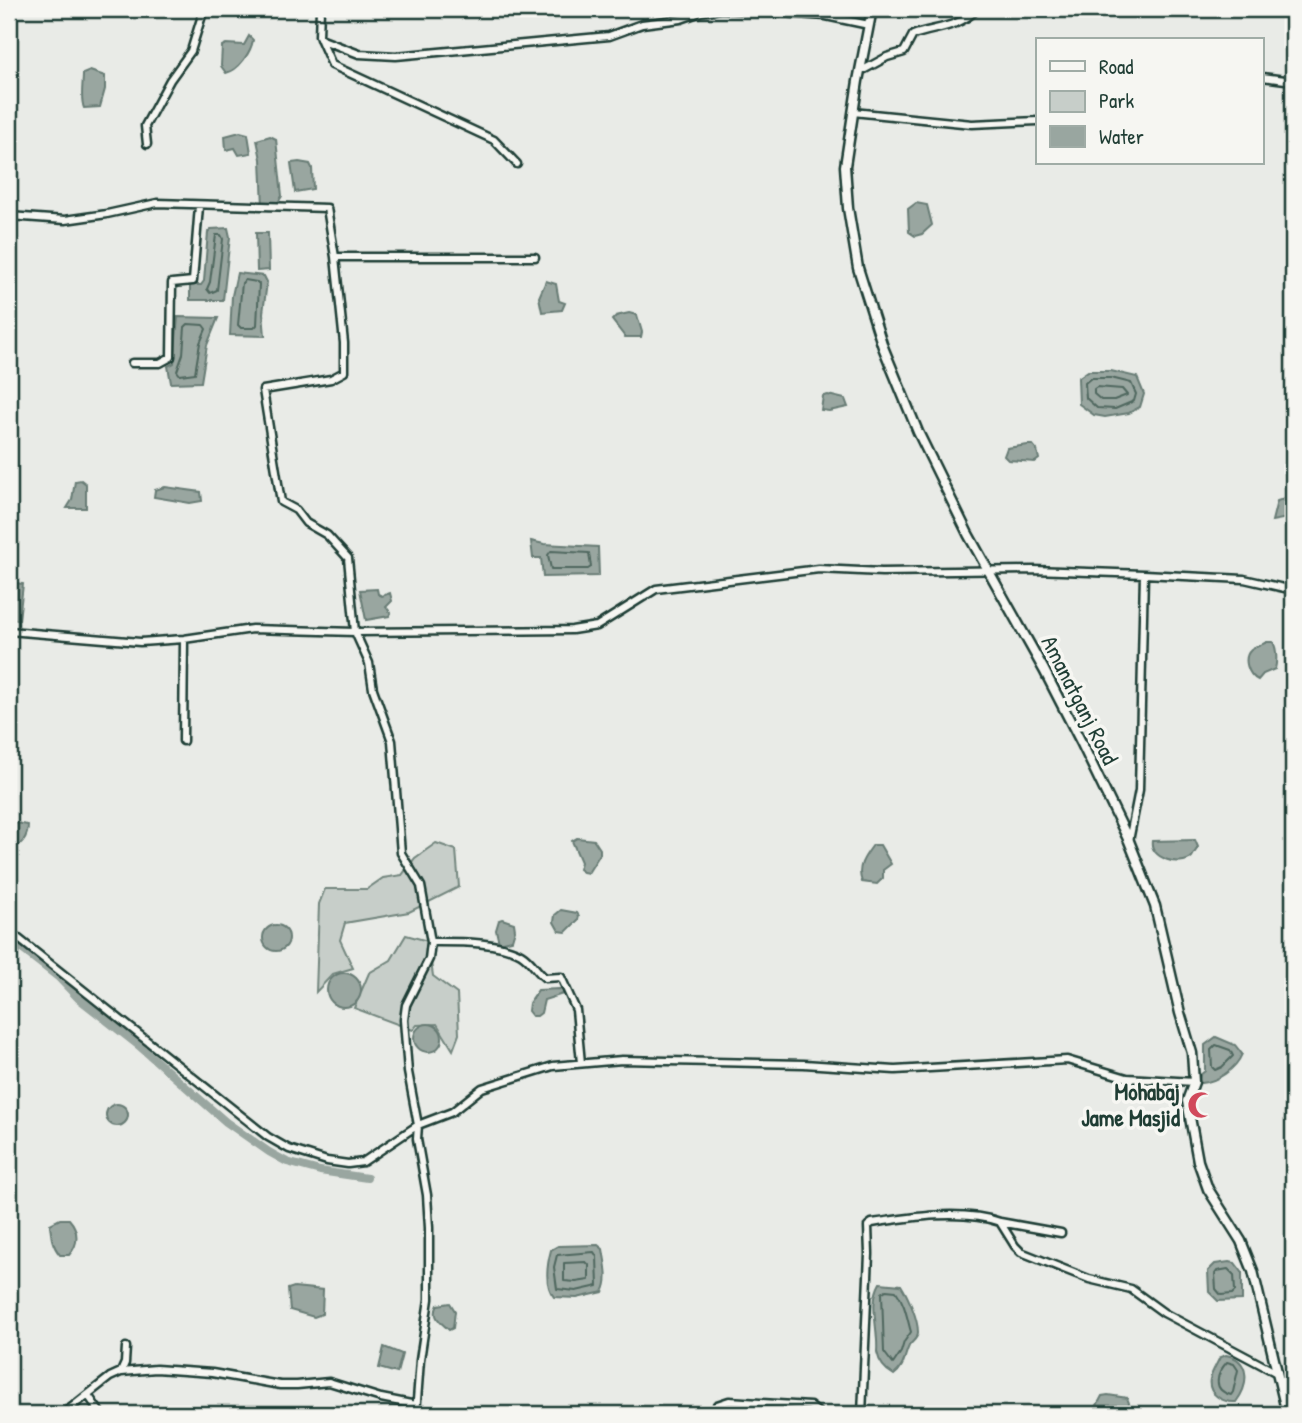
<svg xmlns="http://www.w3.org/2000/svg" width="1302" height="1423" font-family="'Patrick Hand',sans-serif">
<style>
.green{fill:#c7cec9;stroke:#73867e;stroke-width:2}
.water{fill:#99a6a0;stroke:#687c75;stroke-width:2}
.lines{fill:none;stroke-linecap:round;stroke-linejoin:round}
.shore{stroke:#50675f;stroke-width:2}
.canal{stroke:#99a6a0;stroke-width:8}
.street-casing{stroke:#1f3d34;stroke-width:11}
.secondary-casing{stroke:#1f3d34;stroke-width:13}
.street{stroke:#f6f6f2;stroke-width:6}
.secondary{stroke:#f6f6f2;stroke-width:8}
.labels{text-anchor:middle;stroke-width:7;stroke-linejoin:round;paint-order:stroke}
.street-label{font-size:23px;fill:#1f3d34;stroke:#f6f6f2}
.poi-label{font-size:23px;font-weight:bold;fill:#1f3d34;stroke:#f6f6f2;text-anchor:end}
</style>
<rect width="100%" height="100%" fill="#e9ebe7"/>
<filter id="ink" filterUnits="userSpaceOnUse"><feTurbulence type="fractalNoise" baseFrequency=".0143" numOctaves="2"/><feDisplacementMap in="SourceGraphic" scale="14" xChannelSelector="R" yChannelSelector="G"/><feConvolveMatrix kernelMatrix="1 2 1 2 8 2 1 2 1" color-interpolation-filters="sRGB"/></filter>
<g filter="url(#ink)">
<!-- green -->
<path class="green" d="M436 843 456 850 459 887 409 912 345 923 340 940 353 968 333 974 316 992 319 904 325 889H367L383 878 402 875 415 858Z
M406 935 428 941 433 976 457 994 459 1034 453 1050 437 1024 417 1025 413 1030 354 1008 369 973 391 960Z"/>
<!-- water -->
<path class="water" d="M249 36 253 40C251 52 239 70 226 73L221 66 222 46 226 44 244 45Z
M90 71 105 76V89L100 107 84 108C80 99 83 85 83 74Z
M240 132 248 134 251 153 239 155 235 148 226 150 225 136Z
M270 136 276 139 282 196 277 204 263 207 261 159 257 140Z
M299 162 310 164 312 168 313 189 295 192 291 163Z
M916 203 927 205 932 225 922 234 915 236 909 232 908 209Z
M228 228 230 237 223 300H190V285H201L204 281 208 232 211 229Z
M256 233H268L269 270 257 271Z
M237 273 264 276 267 282 263 313 265 336 230 335 232 296Z
M546 281 556 284 559 301 565 303 562 310 542 312 539 297Z
M629 313 637 315 642 332 641 337H625L612 320 616 316Z
M178 317 218 318 207 345 201 382 171 383 168 366 174 363Z
M1088 371H1111L1137 377 1144 394 1140 407 1129 413 1105 417 1094 415 1079 404 1078 378Z
M828 395 845 399 848 407 829 411 821 410 823 396Z
M1028 445H1033L1037 450 1039 459 1035 462 1008 460 1004 456 1007 448Z
M81 480 86 484V508H67L72 500 75 481Z
M165 487 201 492 202 501 190 503 154 497 155 490Z
M1293 496V517L1272 521 1277 501Z
M531 541 544 544 598 547 599 576 543 577 541 558H533Z
M9 582 23 584 19 620 9 619Z
M377 589 378 594 382 596 390 593 392 601 386 607 391 613 389 616 366 620 360 590Z
M1267 642H1273C1277 649 1277 662 1275 669L1263 674 1258 680C1248 675 1242 658 1251 650 1255 647 1263 644 1267 642Z
M9 822 28 825C28 837 21 848 9 848Z
M577 838 594 840 600 849V854L588 873 583 872 579 869 581 862 572 841Z
M1195 840 1198 847C1197 849 1193 855 1192 857 1180 868 1149 858 1152 841Z
M873 845H880L891 864 883 870V878L877 884 862 882C856 867 865 856 873 845Z
M561 910 577 913 579 916 578 920 566 932 559 931 554 922 555 915Z
M502 919 514 923 515 930 512 940 499 943 496 930 499 920Z
M263 938a13 13 0 1 1 26 0a13 13 0 1 1-26 0Z
M327 990a17 17 0 1 1 34 0a17 17 0 1 1-34 0Z
M559 989 563 990V994L544 1000 541 1013 537 1016H532L528 1011 529 1003 538 990Z
M414 1038a14 14 0 1 1 28 0a14 14 0 1 1-28 0Z
M1216 1037 1235 1045 1242 1054C1236 1069 1217 1082 1201 1083L1199 1080 1200 1075 1205 1071V1045Z
M106 1115a11 11 0 1 1 22 0a11 11 0 1 1-22 0Z
M60 1219H69C79 1230 79 1244 69 1255H60C52 1245 51 1237 50 1224Z
M598 1245 603 1249C605 1262 610 1280 603 1292L577 1298 554 1297C544 1285 547 1265 551 1250L558 1246Z
M1229 1262 1235 1263 1242 1272V1300L1218 1301 1209 1292 1208 1271 1215 1264Z
M880 1283 901 1285C908 1296 918 1319 918 1332 918 1339 912 1341 909 1346 904 1356 905 1367 894 1375 885 1370 879 1362 877 1352 879 1329 868 1304 880 1283Z
M294 1287 323 1290 322 1314 314 1317 290 1310 288 1289Z
M450 1303 455 1311 453 1328 449 1330C441 1322 431 1317 438 1305Z
M384 1347 402 1354 397 1373 379 1368Z
M1226 1355C1251 1360 1249 1385 1236 1402 1223 1403 1207 1394 1210 1379 1212 1371 1217 1364 1220 1357Z
M1108 1395 1127 1398 1129 1403 1126 1414 1093 1413 1102 1396Z"/>
<g class="lines">
<!-- shore -->
<path class="shore" d="M216 235H221L223 239 217 290 210 293 207 289 210 282Z
M245 280 257 282 259 284 257 325 254 328H241L238 325 242 283Z
M188 324 203 325 206 329 200 343 195 373 180 375 177 371 183 354 185 327Z
M1091 378H1111L1131 383 1136 394 1134 401 1115 409 1097 408 1086 398 1085 383Z
M1097 387 1122 389 1127 395 1114 400H1101L1094 394V389Z
M551 551 589 553 591 567 588 569H551L548 555Z
M1216 1045 1230 1050 1233 1056 1222 1067 1215 1070 1212 1067 1211 1050Z
M594 1252 597 1257 598 1286 576 1291 557 1289 554 1267 557 1255Z
M586 1262 589 1265V1280L576 1282 564 1281V1263Z
M1228 1269 1234 1275 1235 1291 1232 1294 1221 1295 1216 1289 1215 1274 1217 1271Z
M886 1290 896 1291C905 1303 907 1318 911 1332L904 1342 901 1352 893 1364 884 1352 882 1293Z
M1227 1362 1234 1364 1238 1370 1233 1392 1231 1395C1211 1390 1217 1373 1227 1362Z"/>
<!-- canal -->
<path class="canal" d="M9 939 58 977 78 998 138 1045 226 1122 269 1152 287 1162 320 1171 367 1178"/>
<defs>
<path id="street" d="M320 9 319 36 332 65 494 140 517 164
M320 39 359 54 396 56 609 36 642 24 681 19 701 12 721 9 826 16 869 25
M860 69H865L887 57 904 52 913 35C936 27 959 28 977 9
M1262 77 1293 81
M853 112 972 124 1038 121
M147 144 145 126 170 80 191 51 204 9
M9 216 65 220 107 214 157 203 327 208 335 257H535
M335 257 344 343V372L331 379 263 390 281 502 296 510 306 523 327 535 348 558 355 632 572 630 597 626 656 589 819 569 882 572 1034 570 1144 574 1139 790 1129 841
M132 363H160L171 357 172 283 193 281 199 206
M1144 574 1244 579 1293 590
M9 631 140 642 184 639 252 629 355 632 369 663 373 689 392 741 401 853 421 886 431 942 429 959 406 1005 404 1020 408 1072 418 1125 417 1139 427 1195 429 1228V1299L420 1360 416 1414
M183 741 184 639
M9 931 268 1137 289 1149 327 1161 348 1164 363 1162 418 1125 452 1112 482 1088 553 1066 622 1060 804 1064 895 1070 1067 1060 1127 1078 1194 1082
M431 942C457 942 498 941 521 954 531 960 536 971 545 978L561 977 576 1010 581 1063
M1000 1222 1061 1233
M121 1372 125 1363 126 1347
M88 1395 101 1414
M63 1414 110 1377 121 1372 156 1369 212 1373 280 1385H297L329 1382 381 1398 416 1405
M717 1414V1405L729 1401 810 1406 820 1414
M862 1414 869 1254 868 1226 872 1223C911 1217 963 1209 1000 1222L1015 1246 1021 1252 1089 1279 1131 1289 1164 1313 1277 1373"/>
<path id="secondary" d="M872 9 858 81 845 166 848 208 858 268 883 347 918 432 968 534 1044 670 1081 742 1129 841 1155 906 1180 1013 1192 1053 1194 1082 1187 1101 1198 1161 1208 1189 1241 1241 1253 1271 1287 1414"/>
</defs>
<!-- street casing -->
<use href="#street" class="street-casing"/>
<!-- secondary casing -->
<use href="#secondary" class="secondary-casing"/>
<!-- street -->
<use href="#street" class="street"/>
<!-- secondary -->
<use href="#secondary" class="secondary"/>
</g>
</g>
<!-- icons -->
<defs>
<symbol id="mosque-bare" viewBox="-9 -9 18 18"><path d="M3.5-4.9A6 6 0 1 0 3.5 4.9A5 5 0 1 1 3.5-4.9Z" fill="#d1495b" stroke="#f6f6f2" stroke-width="2.5" paint-order="stroke"/></symbol>
</defs>
<g fill-rule="evenodd">
<use href="#mosque-bare" x="1182" y="1086" width="38" height="38"/>
</g>
<g class="labels">
<!-- street labels -->
<g class="street-label">
<text transform="translate(1080 700) rotate(63)" y="8">Amanatganj Road</text>
</g>
<!-- poi labels -->
<g class="poi-label">
<text x="1180" y="1100">Mohabaj<tspan x="1180" dy="26">Jame Masjid</tspan></text>
</g>
</g>
<!-- margin -->
<rect width="1302" height="1423" fill="none" stroke="#f6f6f2" stroke-width="35"/>
<rect x="18" y="18" width="1267" height="1388" fill="none" stroke="#1f3d34" stroke-width="2.5" filter="url(#ink)"/>
<!-- legend -->
<rect x="1036" y="38" width="228" height="126" fill="#f6f6f2" stroke="#a0aca6" stroke-width="2"/>
<rect x="1050" y="61" width="35" height="10" fill="#f6f6f2" stroke="#a0aca6" stroke-width="2"/>
<text x="1099" y="74" font-size="21" fill="#1f3d34">Road</text>
<rect x="1050" y="91" width="35" height="21" fill="#c7cec9" stroke="#a0aca6" stroke-width="2"/>
<text x="1099" y="108" font-size="21" fill="#1f3d34">Park</text>
<rect x="1050" y="126" width="35" height="21" fill="#99a6a0" stroke="#a0aca6" stroke-width="2"/>
<text x="1099" y="144" font-size="21" fill="#1f3d34">Water</text>
</svg>
